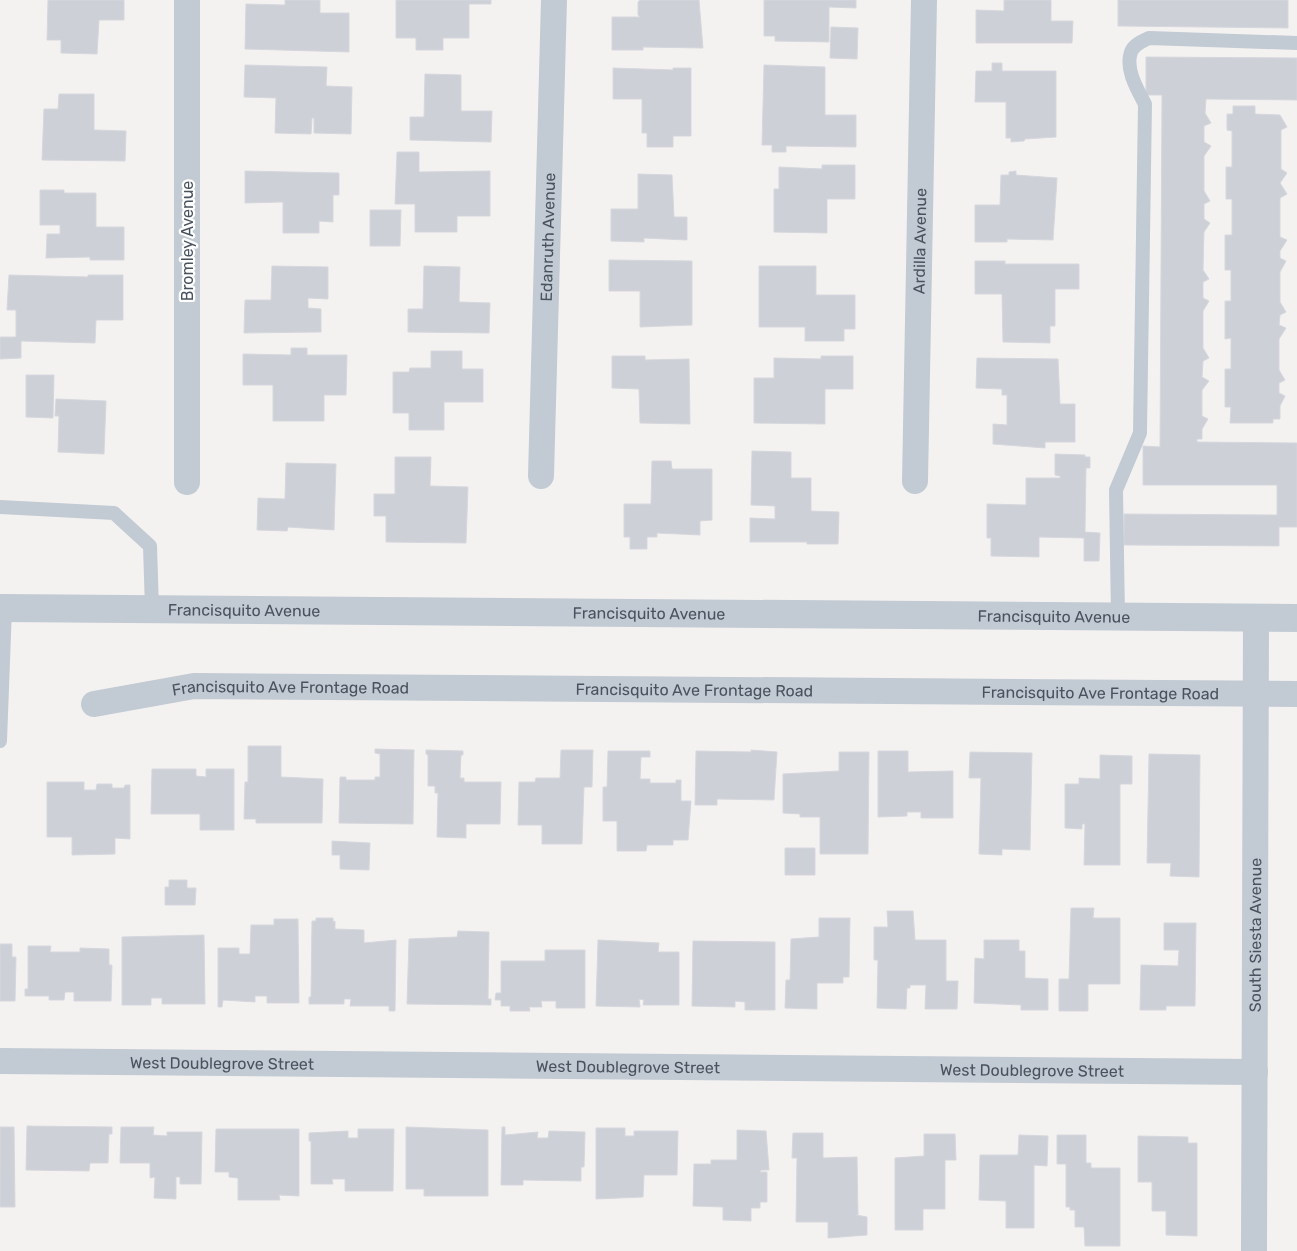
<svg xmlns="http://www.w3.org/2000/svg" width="1297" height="1251" font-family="Rubik,sans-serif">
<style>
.building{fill:#cdd0d7;stroke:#d6d7dd}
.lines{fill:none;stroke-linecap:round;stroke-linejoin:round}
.service{stroke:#c2cad3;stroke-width:14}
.minor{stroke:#c2cad3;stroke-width:26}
.tertiary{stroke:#c2cad3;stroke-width:28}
.labels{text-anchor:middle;stroke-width:4.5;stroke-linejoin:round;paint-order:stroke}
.street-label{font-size:16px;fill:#49535f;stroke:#fff}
</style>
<rect width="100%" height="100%" fill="#f4f2f1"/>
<!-- building -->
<path class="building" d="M48 0H124V20H99L97 54 61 53V40H47Z
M285 0H320V13H349V52L245 49 246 4 285 5Z
M396 0H491V4H469V38H443V50H416V38H396Z
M640 0H699L703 48 643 47V50H612V17H640L638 15V2Z
M764 0H856V8L829 7V42L775 41V36H764Z
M1004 0H1051V21H1073L1072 43H976V10L1004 11Z
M1118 0H1288V28L1118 26Z
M831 27 858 28 857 59 830 58Z
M1146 57 1297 58V100L1206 99 1205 113 1211 123 1204 126V142L1211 146 1204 156V191L1210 201 1204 204V219L1210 223 1204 232 1203 270 1209 279 1203 282V298L1209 301 1203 311V348L1209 358 1203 361 1202 377 1209 381 1202 390V416L1208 419 1202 429V439H1197V442L1297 443V527H1279V546L1124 545V514L1277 515V485H1143V446L1160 447 1162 95H1146Z
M992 63H1002V71H1056V137L1025 139 1024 141 1011 142V138H1006V102H975L976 71H992Z
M245 65 327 67 326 86 352 87 351 134 314 133V118H312L311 134 275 133 276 98 244 97Z
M764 65 825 67V115H856V147L786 146V152H772V145H762Z
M613 68 673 70V68H691V136H673V147H647V133H642V99H613Z
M425 74 461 75V111H492L491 142 410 140V117H424Z
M59 94H94V130L126 131 125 161 42 160 44 109H58Z
M1233 106H1255V114L1280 115 1287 127 1281 130V169L1287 173 1280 183 1287 194 1280 198V237L1287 240 1280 251V258L1286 261 1280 272V302L1286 312 1280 315 1279 325 1286 328 1279 339V370L1285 380 1279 383V393L1285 396 1280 406V419H1273V423H1230L1231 407H1225V369H1231V338L1225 339V301H1231V270H1225V235H1232V199H1226V167H1232V131L1227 130V114H1233Z
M397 152H419V172L490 171V216H457V232H415V204H395Z
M822 165H855V199H827V233L774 232V189H779V167L822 169Z
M245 171 339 173V195H333V222L319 221V233H283V202L245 203Z
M1016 171V175L1057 178 1053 240 1007 239V242H975V205H1000L1001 175H1009V172Z
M638 174 672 175 674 217H687V240L644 238V242L611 241V209H638Z
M40 190H64V193H96V227H124V260H90V257L46 258 47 234H60V225H40Z
M370 210H401L400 246H370Z
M609 260 692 261V325L640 327V291H609Z
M975 261H1005V264H1079V289H1055V326H1050V343L1003 342 1002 294H975Z
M272 266 328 267V299L308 298V308L321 309V332L244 333 245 300H271Z
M424 266 460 267 459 302 490 303 489 333 408 332V309H423Z
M759 266H816V295H855V329H844V341H805V327H759Z
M9 275 88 277V275H123V320H96L95 343 21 341V358L0 359V337H16V310H7Z
M291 348H307V355H347L346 395H324V421H273V385H243V354L291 355Z
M431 351H462V369H483V402H444V430H409V413H393V372H409L410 368H431Z
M612 356H645V360L689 359 690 424 640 423 639 389 612 388Z
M821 356H853V389H825V424L754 423V378H774V358L821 359Z
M977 358 1058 359 1060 404H1075V442H1045V448L993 444V424L1007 425V395H1002V389L976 388Z
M26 375H54L53 418 26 417Z
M56 399 106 401 104 454 58 452 59 416H55Z
M752 451 791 452V478H811V511L839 512 838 544H807V542H750V518L775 519V506L751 505Z
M1055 454 1085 455V457H1090V468H1086L1085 532 1100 533 1099 561H1084V538L1039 537V557L991 556V538H987V504L1026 505V478H1060V476L1055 475Z
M395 457H431L430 486 468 487 466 543 386 542V516H374V494H395Z
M652 461H671L672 469H712V520L700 521V535L657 533V537H647V549H630V537H624V504H651Z
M286 463 336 464 334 530 288 527 287 531 257 530 258 498 285 499Z
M248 746H281V777L323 779 322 823H256V819H244L245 782H248Z
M375 749 414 750 413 824 339 823 340 777H346V780H375V777H380V754L375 753Z
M426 750 463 751V755H461L460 778H464V782H501L500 824H466V838L437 837 438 793H435V786H428V755L426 754Z
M561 750H593L592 787H584L582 844H542V825H518L519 782H535L536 778H560Z
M751 750 777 752 774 800 717 799V805H695L696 751 751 752Z
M608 751H650V757H641L640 779H650V783H676V780H681V801H691L688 840H673V845H647L646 851H617V821H603V787H607Z
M878 751H908V772L953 771V818H921V812H907V816L878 817Z
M839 752H869L868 854H820V817H800V814L783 813V774L839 771Z
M970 752 1032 753 1030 850 1002 849V855L979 854 981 778H969Z
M1149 754 1200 755 1199 877 1170 876 1171 863H1147Z
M1100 755 1132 756V784H1120V865H1084L1085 824H1082V829L1065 828V784H1079V778L1100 779Z
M152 769H196V776L206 777V769H234V830H200V814H151Z
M47 782H84V790H96L97 784H112V788H124L125 785H130V839L115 838V854L72 855V837H47Z
M332 841 370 843 369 870 340 869V855H332Z
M785 848H815V875H785Z
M169 880H187V888H196L195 905H165V887H169Z
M1071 908H1094L1093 918H1120V984H1088V1011H1059V979H1069Z
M887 911H913L915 940H946V981H958L957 1009H925L926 985H910V988H907L906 1009 877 1008 878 960H874V927H888Z
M316 918H333V922L335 921V929L364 930V943L396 940 395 1011H389V1006H350L351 999H344V1004H309V997H311L312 921H316Z
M819 918H850L849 977H843V983H817V1009L785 1008 786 980H790L791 939 819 937Z
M274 919H298L299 1003H267V996H255V1002L223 1000 222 1007H218V948H239V954H250L251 925H274Z
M1164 923H1196L1195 1006H1166V1010H1140L1141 965 1178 966 1179 950H1164Z
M458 931 489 932 488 999H491V1005L407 1004 409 939 457 937Z
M204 935 205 1004H162V998H151V1005H122V937Z
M598 940 659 943 658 952H679V1005H643L644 1000 639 999 640 1007 596 1006Z
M984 940H1019V951H1025V978L1048 979V1010H1021V1005L974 1003 975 958 984 959Z
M693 941 775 942V1010H745V1002L735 1001V1007L692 1006Z
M0 944H12V957H16L15 1001H0Z
M28 946H51L50 952H80V948L109 949V965H112L111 1001H74V992H65L64 1000H49V996H25V989H28Z
M545 950H585V1008H556V1001H541L542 1007H529L530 1011H510V1006H501V1000H495L496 993H501V961H545Z
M27 1126 112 1127V1134H109L108 1163H90L89 1171 26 1170Z
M0 1127H14L15 1207H0Z
M121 1127H154L153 1135 167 1136V1132H202L201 1184H180V1177H176V1199L154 1198 155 1177 150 1178V1163H120Z
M406 1127 488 1130V1196H424V1189H406Z
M502 1127H505V1135L538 1132 537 1138H548L549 1131 585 1132 584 1167H581V1181L523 1180V1185H501Z
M596 1128H625V1136H634V1131H678L677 1175H644L643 1197 596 1199Z
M216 1129H299V1196L279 1195 280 1200H238V1178L229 1177V1172H215Z
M358 1129H394L393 1191H345V1179H332L333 1184H311V1141H309V1133L348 1131V1138H358Z
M737 1130 766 1131 769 1170H761L760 1172H767V1202H760V1208H751V1221L723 1220V1207L693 1206 694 1164H711V1160H737Z
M793 1133H823V1158L857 1157 858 1215H856L867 1217V1235L828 1238V1222H796L797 1158H792Z
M924 1134H955L956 1160H945V1209H923V1230H895V1158L924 1156Z
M1019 1135 1048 1136 1047 1166 1034 1165V1228H1006V1201L979 1200 980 1155H1018Z
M1057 1135H1086V1163H1091V1168H1120V1246H1085L1084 1227H1075V1210H1070V1207H1066V1164H1057Z
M1138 1136 1188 1137V1143H1197V1236L1166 1235V1211H1152V1182H1138Z"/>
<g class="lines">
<!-- service -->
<path class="service" d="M0 507 114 513 150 546 152 609
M1118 617 1116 490 1140 433 1145 104C1137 89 1125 69 1131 52 1134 44 1143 41 1149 38L1297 43
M0 741 5 608"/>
<!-- minor -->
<g class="minor">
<path id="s1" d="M541 476 554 0"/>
<path id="s2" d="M915 481 924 0"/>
<path d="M187 482V0"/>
<path id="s3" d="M94 704 194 686 1297 694"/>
<path id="s4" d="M0 1061 1255 1072"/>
<path id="s5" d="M1254 1251 1256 618"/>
</g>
<!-- tertiary -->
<path class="tertiary" id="s6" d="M0 608 1297 618"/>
</g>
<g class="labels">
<!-- street labels -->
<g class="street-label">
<text dy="6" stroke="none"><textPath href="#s1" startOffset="239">Edanruth Avenue</textPath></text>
<text transform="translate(187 241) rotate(-90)" y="6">Bromley Avenue</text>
<text dy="6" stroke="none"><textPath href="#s2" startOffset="240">Ardilla Avenue</textPath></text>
<text dy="6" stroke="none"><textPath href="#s6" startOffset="244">Francisquito Avenue</textPath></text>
<text dy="6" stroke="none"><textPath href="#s6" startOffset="649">Francisquito Avenue</textPath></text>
<text dy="6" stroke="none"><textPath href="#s6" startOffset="1054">Francisquito Avenue</textPath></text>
<text dy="6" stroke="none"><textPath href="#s3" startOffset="198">Francisquito Ave Frontage Road</textPath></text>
<text dy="6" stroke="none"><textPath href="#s3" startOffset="602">Francisquito Ave Frontage Road</textPath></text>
<text dy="6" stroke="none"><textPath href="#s3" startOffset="1008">Francisquito Ave Frontage Road</textPath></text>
<text dy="6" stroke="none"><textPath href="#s5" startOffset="316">South Siesta Avenue</textPath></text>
<text dy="6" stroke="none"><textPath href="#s4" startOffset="222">West Doublegrove Street</textPath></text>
<text dy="6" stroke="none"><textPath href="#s4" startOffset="628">West Doublegrove Street</textPath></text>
<text dy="6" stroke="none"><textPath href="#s4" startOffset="1032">West Doublegrove Street</textPath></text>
</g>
</g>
</svg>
